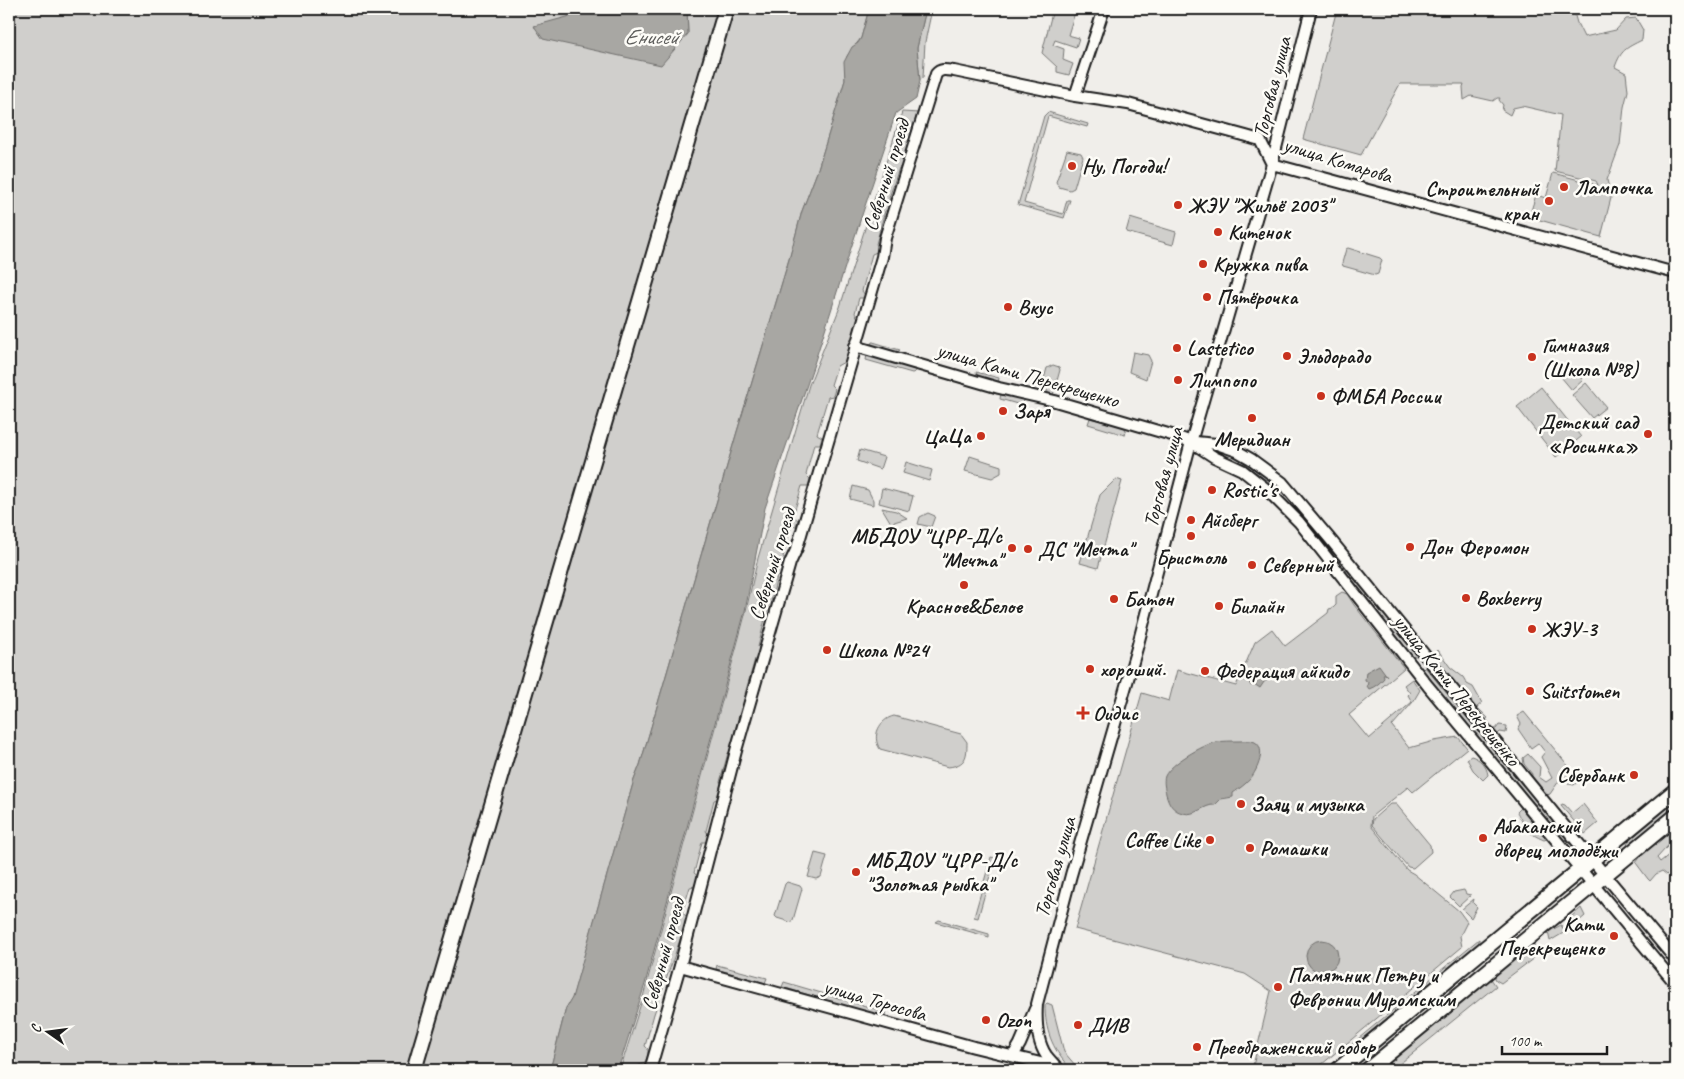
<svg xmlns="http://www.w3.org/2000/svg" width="1684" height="1079" font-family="Caveat,sans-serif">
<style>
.green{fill:#d0cfcc;stroke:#767674}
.water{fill:#a8a7a3;stroke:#706f6d}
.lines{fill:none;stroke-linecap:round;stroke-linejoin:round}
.minor-casing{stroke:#1c1c1c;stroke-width:14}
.major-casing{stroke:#1c1c1c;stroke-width:18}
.minor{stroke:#fdfcf7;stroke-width:10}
.major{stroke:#fdfcf7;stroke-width:14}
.poi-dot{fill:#c8321e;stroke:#fdfcf7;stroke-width:2}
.labels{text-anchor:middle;stroke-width:5;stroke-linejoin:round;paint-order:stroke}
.street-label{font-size:21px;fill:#1c1c1c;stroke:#fdfcf7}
.poi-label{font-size:21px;font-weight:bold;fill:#1c1c1c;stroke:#fdfcf7;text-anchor:start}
.water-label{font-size:22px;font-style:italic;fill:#5b5b59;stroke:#fdfcf7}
</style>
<rect width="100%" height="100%" fill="#f0eeea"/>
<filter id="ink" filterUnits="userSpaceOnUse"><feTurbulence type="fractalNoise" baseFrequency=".02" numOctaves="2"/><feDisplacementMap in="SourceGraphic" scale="10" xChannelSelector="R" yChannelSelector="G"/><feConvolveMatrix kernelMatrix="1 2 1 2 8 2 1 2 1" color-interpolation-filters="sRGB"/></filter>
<g filter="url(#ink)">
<!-- green -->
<path class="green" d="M9 9H596L534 27 688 34 687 9H718L408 1070H9Z
M731 9H869L861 38 847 56 845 69V80L817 172 802 211 790 256 736 435 640 765 634 780 572 999 566 1008 550 1070H419Z
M926 9H932L925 42 923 78 920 81 917 48Z
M1053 9H1076L1068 35 1079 38 1076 47 1055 40 1053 45 1064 49 1063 60 1073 64 1069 75 1057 72V67L1042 53Z
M1337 9H1573L1577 23 1584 37 1616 30 1626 19 1636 18 1643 30 1642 40C1626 48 1621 50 1615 67L1626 73 1628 91 1624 107 1620 145 1607 180 1609 188 1612 194 1601 237 1529 217 1536 195 1546 198 1553 173 1598 185 1596 181 1555 171 1561 115 1522 106 1513 108 1510 115 1502 110 1503 105 1499 100 1500 98H1497L1493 101 1471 96 1464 100 1463 87 1464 84H1400L1361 155 1303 139Z
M902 112 919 113 905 165 899 168 889 198 893 203 892 209 885 211 876 244 879 249V251L872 254 862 291 865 295V298H859L855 313 858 318 846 361 837 366 831 385 835 389 833 396 828 397 817 434 822 437 820 444H814L806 475 810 479 808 486H802L793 516 798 520 796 526 791 527 783 557 788 560 786 567 779 568 771 602 774 604 772 614 766 615 758 647 762 651 760 658 755 659 745 694 749 698 746 707 741 708 734 734 738 736 733 753H728L720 782 723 786 720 799 714 800 706 831 710 836 708 842H702L694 873 699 877 696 886 690 887 682 913 688 917 654 1014 645 1046 648 1049C648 1055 647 1060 643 1064L639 1065 638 1070H620L643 997 745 615 758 558 809 385 840 307Z
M1048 112 1088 124 1087 127 1048 116 1024 203 1063 214 1067 200H1070L1064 218 1018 205 1044 116Z
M1067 150 1081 153 1083 157 1074 188 1070 190 1059 187 1056 182Z
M1130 218 1176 232 1173 245 1126 232Z
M1348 248 1380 258 1382 260 1378 274 1375 275 1343 266 1342 263 1346 249Z
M872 342H873L900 350 895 354 870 347Z
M1133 352 1148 355 1151 361 1146 379 1129 372Z
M867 355 914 367 915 372 912 373 866 360Z
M1566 362 1583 380 1572 390 1556 371Z
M1053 365 1059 367 1060 370 1053 395 1050 398 1046 387 1042 386 1047 368Z
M976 372 999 378 998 383 978 377Z
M1586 383 1606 407 1592 418 1572 395Z
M1541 387 1581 437 1556 457 1517 407Z
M1001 393 1022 398 1024 406 1000 399Z
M1090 418 1124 427 1126 430 1125 435 1088 424Z
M1213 447 1248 462 1277 485 1346 568 1341 572 1273 485 1246 465 1211 451 1207 448Z
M860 450 884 457 880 469 857 461Z
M970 456 1001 466V473L992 478 965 471Z
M906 462 932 470 929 481 903 473Z
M1116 479 1122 481 1098 568 1080 563 1100 495Z
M853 486 868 490 873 500V505L850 499Z
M882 488 913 496 909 511 879 503Z
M882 508 896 511 907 518 891 523Z
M928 513 935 516 931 527 918 524 920 517Z
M1348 569 1418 654 1413 658 1343 573Z
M1342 592 1347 594 1354 605 1404 668 1349 715 1369 739 1412 702 1408 695 1410 693 1404 685 1412 679 1420 690 1413 702 1392 726 1409 748 1434 741 1458 737 1467 748 1413 792 1408 787 1372 816 1371 826 1407 870 1414 874 1459 911 1467 922 1460 936 1462 947 1315 1070H1252L1271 991 1245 974 1075 929 1142 693 1169 701 1177 670 1236 686 1255 642 1272 629 1285 646 1328 613 1329 609 1333 608 1336 605V596Z
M1438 650 1450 667 1463 677 1467 684 1473 687 1482 703 1477 707 1488 718 1483 722 1435 664 1438 661 1434 656Z
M1425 667 1570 843 1567 846 1422 670Z
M1524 712 1580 780 1574 785 1569 784 1566 777 1561 778 1550 794 1544 796 1531 782 1532 774 1524 764 1523 758 1528 754 1540 767 1539 777 1546 782 1552 778 1541 757 1545 752 1538 743 1531 748 1518 729 1521 724 1517 716Z
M894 716 961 734 967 742C967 757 966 765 948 767L880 749C871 736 880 719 894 716Z
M1499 725 1507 726 1506 733 1500 732 1495 737 1491 731 1492 728 1496 729Z
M1471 756C1479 758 1487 766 1488 775L1483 780 1473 770 1467 759Z
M1675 802V808L1630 845 1627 844V842Z
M1390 804H1396L1430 845 1431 852 1413 868 1408 867 1372 825 1373 819Z
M1562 804 1565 805 1572 813 1583 804 1598 823 1585 834 1561 806Z
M1522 807 1527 809 1550 838 1544 840C1527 833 1525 827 1517 812Z
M1675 830V838L1657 858 1660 862 1675 850V868L1667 875 1662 871 1656 874 1650 881 1648 879 1636 863C1645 850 1659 832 1675 830Z
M815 853 827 856 821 877 816 879 808 877Z
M991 857 995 858 978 918 974 917Z
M787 882 800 886 802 889 793 920 790 922 777 918 775 916 785 884Z
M1464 890 1466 894 1471 895 1459 906 1450 897 1454 892Z
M1474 899 1473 903 1477 907 1471 918 1462 909Z
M1581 908 1585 916 1578 922 1573 920 1571 917Z
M939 920 989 934V937L936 922Z
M1561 925 1565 932 1550 941 1548 932Z
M1479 939V943L1342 1055 1341 1053Z
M1530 941 1537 951 1534 958 1501 983 1496 980 1493 973Z
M717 965 767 978 765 983 716 969Z
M1489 976 1496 986 1392 1070H1375Z
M784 982 886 1012 884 1017 782 987Z
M1047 1003 1052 1005 1064 1052 1076 1066H1068C1052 1048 1045 1030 1045 1005Z"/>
<!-- water -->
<path class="water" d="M596 9H687L688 34 661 65 543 39 534 26Z
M869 9H926L917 48 920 81 916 99 896 113 852 245 814 364 765 508 745 611 645 984 618 1070H550L566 1008 572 998 634 780 640 765 736 435 790 256 802 211 817 172 845 80 844 62 852 47 858 43 861 38Z
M1379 665 1387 676 1385 674H1383L1384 678C1380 683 1375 687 1369 689L1367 686 1368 682 1365 680 1366 672Z
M1270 671H1274V674L1264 682 1260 688 1254 684 1251 686 1249 682 1244 680 1249 681 1251 679 1254 684 1256 677Z
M1239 741C1243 741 1251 740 1255 742 1267 749 1257 770 1251 778 1246 784 1240 788 1233 793V797L1221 799 1215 805C1204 804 1195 817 1183 813 1173 811 1169 804 1166 794 1165 788 1163 782 1165 776 1171 763 1203 745 1216 742 1223 741 1232 741 1239 741Z
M1306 956a16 16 0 1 1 32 0a16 16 0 1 1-32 0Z"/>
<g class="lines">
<defs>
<path id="minor" d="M1075 96 1104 9
M855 346 999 388 1055 401 1175 436 1191 442 1214 457 1242 470 1266 489 1299 522 1428 686 1675 983
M1195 442 1217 444 1237 451 1251 459 1282 482 1330 539 1579 844 1675 959
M680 966 974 1047 1057 1067
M1013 1056 1020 1044 1035 1009
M650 1070 680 966 737 747 790 563 797 548 882 257 885 238 936 74C941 68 947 70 954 71L1075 96 1128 104 1246 136 1260 140 1272 164 1675 273
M1059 1070C1055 1065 1050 1060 1046 1055 1036 1040 1036 1020 1037 1004L1071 875 1137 648 1191 442 1272 164 1311 9"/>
<path id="major" d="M414 1070 726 9
M1338 1070 1675 791
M1368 1070 1675 817"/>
</defs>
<!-- minor casing -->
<use href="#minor" class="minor-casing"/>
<!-- major casing -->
<use href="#major" class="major-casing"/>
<!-- minor -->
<use href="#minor" class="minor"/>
<!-- major -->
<use href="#major" class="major"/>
</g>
</g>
<!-- markers -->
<g class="poi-dot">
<circle cx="1072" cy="166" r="5"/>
<circle cx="1564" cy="187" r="5"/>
<circle cx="1549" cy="201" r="5"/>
<circle cx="1178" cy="205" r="5"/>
<circle cx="1218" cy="232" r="5"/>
<circle cx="1203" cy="264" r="5"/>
<circle cx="1207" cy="297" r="5"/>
<circle cx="1008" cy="307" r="5"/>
<circle cx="1177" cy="348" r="5"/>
<circle cx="1287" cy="356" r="5"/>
<circle cx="1532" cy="357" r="5"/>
<circle cx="1178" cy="380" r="5"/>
<circle cx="1321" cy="396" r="5"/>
<circle cx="1003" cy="411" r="5"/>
<circle cx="1252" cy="418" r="5"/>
<circle cx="1648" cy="434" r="5"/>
<circle cx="981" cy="436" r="5"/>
<circle cx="1212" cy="490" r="5"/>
<circle cx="1191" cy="520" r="5"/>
<circle cx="1191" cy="536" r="5"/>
<circle cx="1410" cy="547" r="5"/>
<circle cx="1012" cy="548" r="5"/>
<circle cx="1028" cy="549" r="5"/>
<circle cx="1252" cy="565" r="5"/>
<circle cx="964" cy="585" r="5"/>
<circle cx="1466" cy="598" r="5"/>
<circle cx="1114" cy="599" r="5"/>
<circle cx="1219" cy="606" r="5"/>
<circle cx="1532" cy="629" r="5"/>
<circle cx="827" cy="650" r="5"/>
<circle cx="1090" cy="669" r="5"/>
<circle cx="1205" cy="671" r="5"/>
<circle cx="1530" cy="691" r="5"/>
<path d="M1080.5 705.5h5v5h5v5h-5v5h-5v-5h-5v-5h5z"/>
<circle cx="1634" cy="775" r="5"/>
<circle cx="1241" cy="804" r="5"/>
<circle cx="1483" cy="838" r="5"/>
<circle cx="1210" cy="840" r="5"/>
<circle cx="1250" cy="848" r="5"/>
<circle cx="856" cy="872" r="5"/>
<circle cx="1614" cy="936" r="5"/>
<circle cx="1278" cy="987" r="5"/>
<circle cx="986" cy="1020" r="5"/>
<circle cx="1078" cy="1025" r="5"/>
<circle cx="1197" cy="1047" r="5"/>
</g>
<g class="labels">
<!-- street labels -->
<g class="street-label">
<text transform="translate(1272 87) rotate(-76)" y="7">Торговая улица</text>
<text transform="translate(1338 160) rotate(17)" y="7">улица Комарова</text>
<text transform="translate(886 175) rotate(-73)" y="7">Северный проезд</text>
<text transform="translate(1028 375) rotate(16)" y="7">улица Кати Перекрещенко</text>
<text transform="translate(1163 477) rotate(-75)" y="7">Торговая улица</text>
<text transform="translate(772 564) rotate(-73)" y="7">Северный проезд</text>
<text transform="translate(1457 690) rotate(51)" y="7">улица Кати Перекрещенко</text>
<text transform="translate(1055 867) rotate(-74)" y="7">Торговая улица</text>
<text transform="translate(663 954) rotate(-75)" y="7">Северный проезд</text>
<text transform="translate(875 1000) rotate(16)" y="7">улица Торосова</text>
</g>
<!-- poi labels -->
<g class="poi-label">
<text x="1082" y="173">Ну, Погоди!</text>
<text x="1574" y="194">Лампочка</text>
<text x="1539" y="196" text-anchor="end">Строительный<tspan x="1539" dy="24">кран</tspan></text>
<text x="1188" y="212">ЖЭУ "Жильё 2003"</text>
<text x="1228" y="239">Китенок</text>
<text x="1213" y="271">Кружка пива</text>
<text x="1217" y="304">Пятёрочка</text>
<text x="1018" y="314">Вкус</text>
<text x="1542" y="352">Гимназия<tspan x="1542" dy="24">(Школа №8)</tspan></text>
<text x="1187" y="355">Lastetico</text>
<text x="1297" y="363">Эльдорадо</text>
<text x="1188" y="387">Лимпопо</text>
<text x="1331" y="403">ФМБА России</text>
<text x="1013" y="418">Заря</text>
<text x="1638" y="429" text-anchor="end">Детский сад<tspan x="1638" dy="24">«Росинка»</tspan></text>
<text x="971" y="443" text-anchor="end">ЦаЦа</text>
<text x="1252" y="446" text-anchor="middle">Меридиан</text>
<text x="1222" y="497">Rostic's</text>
<text x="1201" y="527">Айсберг</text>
<text x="1002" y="543" text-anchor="end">МБДОУ "ЦРР-Д/с<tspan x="1002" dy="24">"Мечта"</tspan></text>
<text x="1420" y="554">Дон Феромон</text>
<text x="1038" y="556">ДС "Мечта"</text>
<text x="1191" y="564" text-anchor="middle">Бристоль</text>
<text x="1262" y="572">Северный</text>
<text x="1476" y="605">Boxberry</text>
<text x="1124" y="606">Батон</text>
<text x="964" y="613" text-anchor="middle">Красное&amp;Белое</text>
<text x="1229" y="613">Билайн</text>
<text x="1542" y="636">ЖЭУ-3</text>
<text x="837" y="657">Школа №24</text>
<text x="1100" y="676">хороший.</text>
<text x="1215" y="678">Федерация айкидо</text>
<text x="1540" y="698">Suitstomen</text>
<text x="1093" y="720">Оидис</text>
<text x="1624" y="782" text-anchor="end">Сбербанк</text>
<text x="1251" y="811">Заяц и музыка</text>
<text x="1493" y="833">Абаканский<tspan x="1493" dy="24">дворец молодёжи</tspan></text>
<text x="1200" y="847" text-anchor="end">Coffee Like</text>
<text x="1260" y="855">Ромашки</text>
<text x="866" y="867">МБДОУ "ЦРР-Д/с<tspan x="866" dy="24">"Золотая рыбка"</tspan></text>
<text x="1604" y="931" text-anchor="end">Кати<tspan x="1604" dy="24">Перекрещенко</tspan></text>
<text x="1288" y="982">Памятник Петру и<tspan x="1288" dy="24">Февронии Муромским</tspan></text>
<text x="996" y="1027">Ozon</text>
<text x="1088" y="1032">ДИВ</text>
<text x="1207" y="1054">Преображенский собор</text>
</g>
<!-- water labels -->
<g class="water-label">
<text x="651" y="44">Енисей</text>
</g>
</g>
<!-- margin -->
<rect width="1684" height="1079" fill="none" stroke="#fdfcf7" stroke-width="30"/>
<rect x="15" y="15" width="1654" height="1049" fill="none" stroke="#1c1c1c" stroke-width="2" filter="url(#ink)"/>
<!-- north arrow -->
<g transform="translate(48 1032) rotate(284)" stroke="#fdfcf7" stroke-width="4" paint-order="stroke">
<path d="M0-4L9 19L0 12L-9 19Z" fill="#1c1c1c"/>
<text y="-8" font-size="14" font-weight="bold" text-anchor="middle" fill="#1c1c1c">С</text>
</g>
<!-- scale -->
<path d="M1502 1046v8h105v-8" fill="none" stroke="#1c1c1c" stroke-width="2.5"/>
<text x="1509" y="1046" font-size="15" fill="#1c1c1c" stroke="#fdfcf7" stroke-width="4" paint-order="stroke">100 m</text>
</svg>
